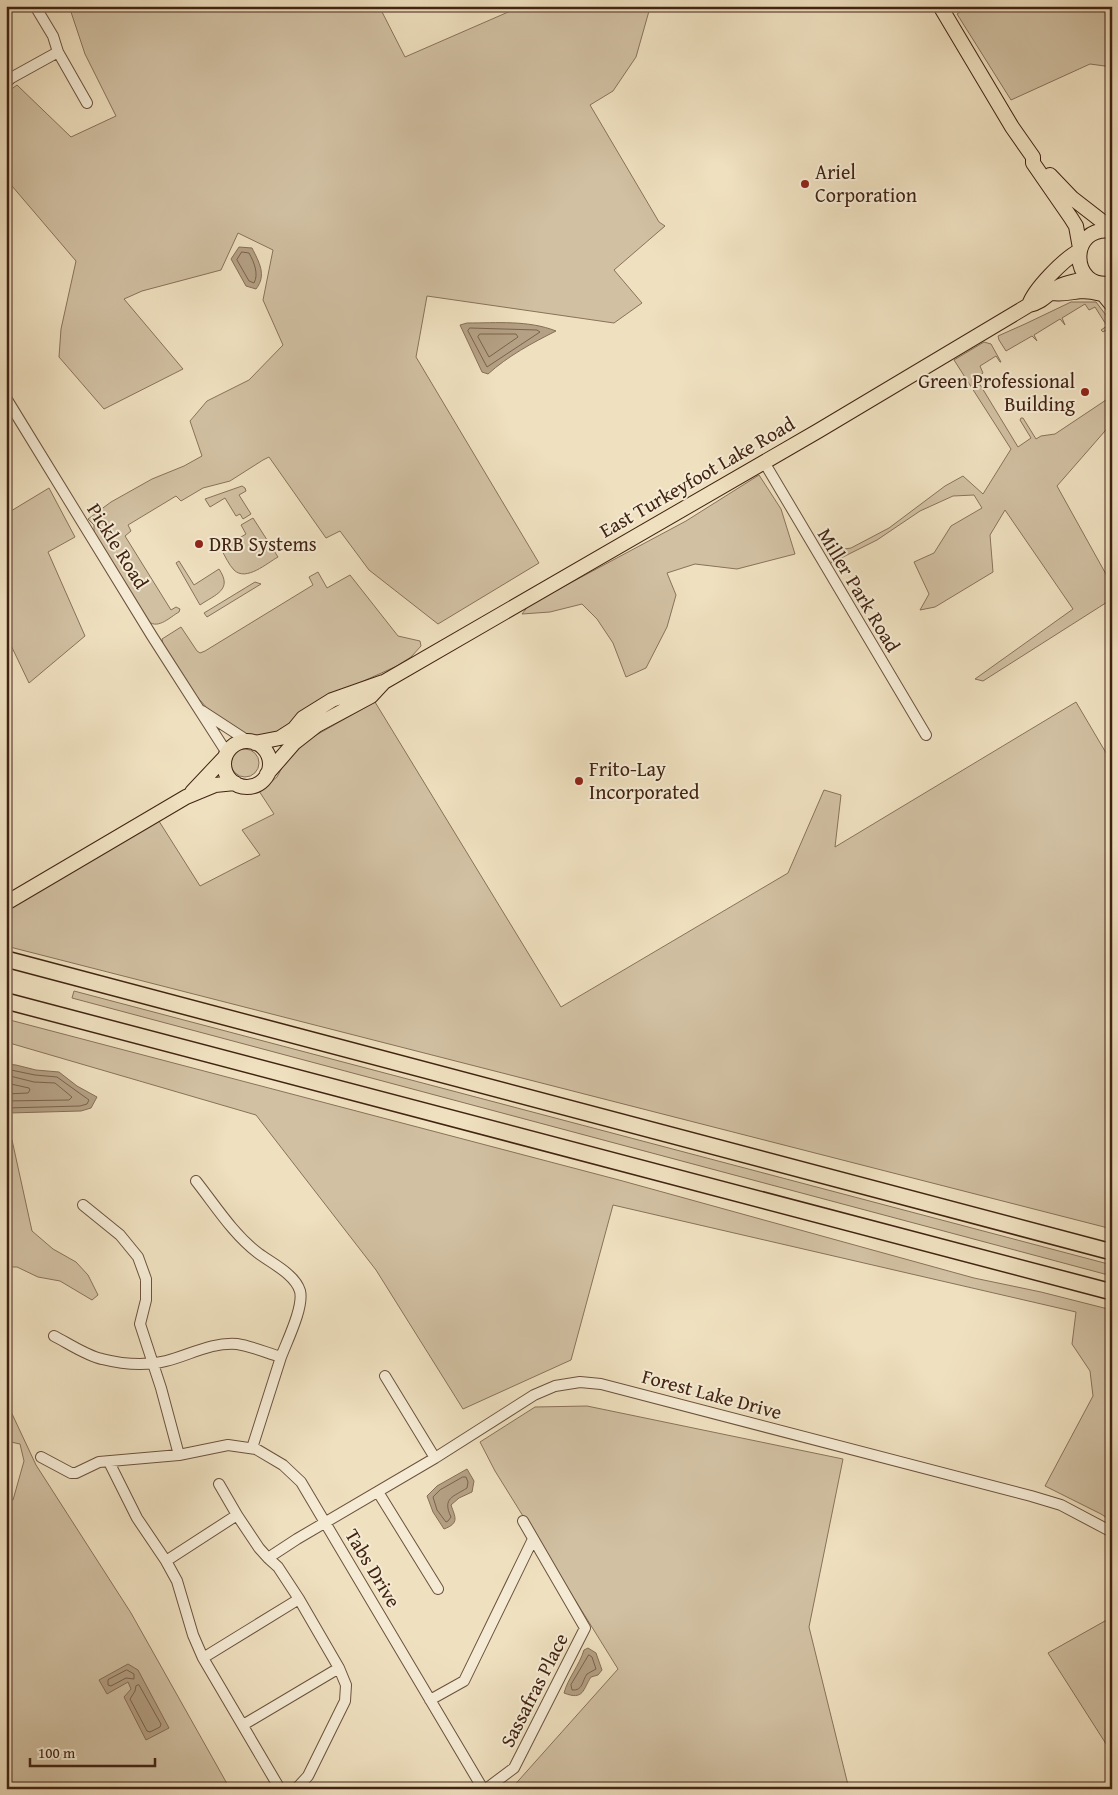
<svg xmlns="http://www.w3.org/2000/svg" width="1118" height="1795" font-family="'Gentium Book Plus',serif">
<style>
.green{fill:#d1c0a2;stroke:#89725a}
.water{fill:#b4a084;stroke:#866e56}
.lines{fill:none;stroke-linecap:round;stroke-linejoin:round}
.shore{stroke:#7a624b;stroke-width:1}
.minor-casing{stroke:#6c523d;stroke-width:12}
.major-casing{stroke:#412312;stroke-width:16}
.highway-casing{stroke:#412312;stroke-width:18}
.minor{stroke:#f5ebd5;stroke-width:10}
.major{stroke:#efe0bf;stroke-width:14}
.highway{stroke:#efe0bf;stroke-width:15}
.poi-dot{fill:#8f2418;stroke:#f5ebd5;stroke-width:2}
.labels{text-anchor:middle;stroke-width:4;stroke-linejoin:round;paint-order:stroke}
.poi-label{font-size:20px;fill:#412312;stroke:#f5ebd5;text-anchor:start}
.street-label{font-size:20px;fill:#412312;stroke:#f5ebd5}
</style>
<rect width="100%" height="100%" fill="#efe0bf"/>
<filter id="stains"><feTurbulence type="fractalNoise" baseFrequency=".004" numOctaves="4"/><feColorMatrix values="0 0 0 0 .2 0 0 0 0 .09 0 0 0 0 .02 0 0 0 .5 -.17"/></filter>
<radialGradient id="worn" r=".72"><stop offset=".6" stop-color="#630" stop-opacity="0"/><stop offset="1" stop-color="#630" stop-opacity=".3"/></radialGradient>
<!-- green -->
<path class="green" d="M69 6H379L405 57 522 6H647L649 11 636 57 613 91 590 105 659 222 665 226 614 270 642 303 614 323 427 296 416 357 539 563 438 624 369 570 340 531 326 538 269 457 263 460 230 481 203 488 181 501 176 496 128 525 131 531 125 536 171 610 176 607 180 609 179 612C170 617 159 629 149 622L94 534V525L88 519 111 502 152 479 184 466 202 456 190 421 207 401 249 380 283 345 263 300 273 250 238 233 221 270 142 291 124 299 183 369 104 409 59 357 61 329 76 261 6 179V93L17 85 71 137 116 116 85 54Z
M969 6H1112V67L1090 64 1011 100 957 14Z
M1071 302H1096L1112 323V334L1108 329 1103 332 1101 330 1107 326 1095 307 1089 310 1085 304 1062 318 1065 325 1060 319 1034 335 1037 341 1032 336 1006 351 999 340 998 336 1025 324Z
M984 342 991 344 1001 362H1000L996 356 980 366 983 373 976 378 1018 447 1031 438 1020 420 1021 418H1023L1036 439 1041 436 1055 434 1112 396V423L1057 486 1112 585V599L983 681 975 679 1073 609 1005 510 990 535 993 572 935 607 920 610 929 594 914 562 934 553 951 526 982 508 974 495 953 496 920 511 877 540 831 563 832 551 851 548 889 528 945 486 963 476 983 494 1011 449 954 360Z
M759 475 781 509 795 554 737 569 695 564 667 573 676 595 667 627 646 668 626 677 613 643 597 619 582 604 550 612 522 614 529 605 686 521Z
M242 486 245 488 246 491 239 495 251 514 243 519 240 514 236 516 225 498 210 507 205 499Z
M49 488 75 537 48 552 85 636 29 683 6 635V514Z
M253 518 278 557C267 563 246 582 234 570 229 565 225 556 221 549L246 534 241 525Z
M179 561 194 585 219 569C233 590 216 594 200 605L176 563Z
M318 572 327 588 350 575 398 636 420 641 421 646 411 657 397 666 348 688 280 733 256 737 239 732 207 708 191 690 163 644 162 639 181 627 197 651 200 653 205 651 313 585 309 577Z
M255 582 261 584 207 617 204 613Z
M375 702 561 1007 788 873 824 790 841 795 835 847 1076 702 1112 763V1229L6 946V909L157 818 200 886 260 855 242 830 274 814 259 791 277 777 286 760 309 739Z
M231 763a14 14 0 1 1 28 0a14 14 0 1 1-28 0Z
M74 991 1112 1265V1276L72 998Z
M6 1019 619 1180 974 1278 1041 1292 1112 1310V1521L1101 1514 1045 1486 1093 1396 1090 1371 1072 1344 1076 1312 613 1205 571 1360 463 1409 376 1270 256 1115 6 1042Z
M6 1133 12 1140 32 1231 53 1249 76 1262 88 1275 98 1295 92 1300 60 1281 38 1277 17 1267H6Z
M6 1401 36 1465 131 1613 230 1789H6V1501L13 1500 24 1461 20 1444 6 1441Z
M587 1406 843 1459 809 1627 849 1789H511L618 1669 495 1471 480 1442 535 1407Z
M1112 1617V1745L1108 1747 1048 1653Z"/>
<!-- water -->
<path class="water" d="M239 247 252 248C259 262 267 275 256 289L246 286 231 259Z
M467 323C497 323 528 320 556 331 532 343 508 356 488 374L482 372 460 325Z
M6 1064 16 1065 36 1070 59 1072 77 1086 97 1097 91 1108 81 1111 9 1113 6 1111Z
M467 1469 474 1481 472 1492 459 1498 451 1505C455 1517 460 1523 444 1529L433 1512 427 1496 437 1486Z
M588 1648 596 1653 602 1670 598 1675 591 1677C583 1689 584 1701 564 1693 568 1678 579 1666 584 1650Z
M128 1664 138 1670 169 1728 146 1740 124 1697 131 1689 128 1682 107 1694 99 1680Z"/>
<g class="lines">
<!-- shore -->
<path class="shore" d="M242 252 249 253C254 262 259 274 254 283L249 281 237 260Z
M470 328 537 330 540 332 487 367 468 331Z
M480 334H516L518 337 489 357 478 337Z
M6 1069 35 1075 57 1077 89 1100 87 1104 80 1106 6 1108
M6 1075 34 1082 55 1083 72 1097 69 1100 6 1101
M6 1083 29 1088 30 1090 28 1093 6 1094
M463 1477H466L468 1482 467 1488C453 1497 442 1498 451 1517L448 1521 446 1522 437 1510 433 1497 440 1490Z
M589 1655 592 1657 596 1669 587 1674C582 1681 583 1691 572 1690L571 1685Z
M127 1670 134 1674V1679L126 1678 111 1686 108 1685V1680Z
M139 1685 161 1724 160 1727 150 1732 147 1731 130 1699 135 1691 136 1686Z"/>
<defs>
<path id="minor" d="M35 6 53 36 58 52 87 103
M6 83 11 78 58 52
M6 398 152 636 227 753
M764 462 926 735
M202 711 248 741
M196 1181C215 1205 233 1234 258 1253 271 1263 295 1274 300 1291 304 1307 287 1341 281 1357
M83 1205 120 1235 138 1257 146 1279V1300L140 1324 161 1388 179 1455
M54 1336C68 1343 87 1356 102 1359 122 1364 146 1366 166 1361 190 1355 211 1342 237 1344 251 1346 267 1353 281 1357L252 1448
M385 1376 435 1458
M41 1457 71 1473H76L99 1462 179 1455 228 1445 256 1449 283 1465 301 1482 483 1789
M109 1462 137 1518 166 1561 237 1515 219 1484
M378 1492 438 1589
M268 1558 297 1539 435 1458 534 1395 555 1386 580 1382 601 1384 1031 1496 1061 1505 1112 1532
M166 1561 177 1581 193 1635 203 1658 299 1599 278 1567 268 1558 259 1548 237 1515
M203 1658 280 1789
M430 1700 464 1681 533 1539
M243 1725 339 1668 299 1599
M296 1789 308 1776 345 1701 346 1685 339 1668
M486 1789 514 1768 585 1628 523 1521"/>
<path id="major" d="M940 6 1012 127 1033 157V163L1071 218 1076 226 1080 248
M1050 175 1072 198 1112 229
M1112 231C1068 224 1069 291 1112 283
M1098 288 1112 305
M1052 293C1062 295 1071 292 1081 291 1089 291 1095 292 1102 294
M1029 305C1034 289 1064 259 1079 251
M224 764a23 23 0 1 1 46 0a23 23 0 1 1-46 0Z
M255 743 280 738 294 729 303 718 332 700 383 682
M267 774 294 743 317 725 371 696 384 682 818 431 1029 305C1042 303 1049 292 1060 286 1069 281 1079 282 1087 277
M192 792 225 757
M6 903 186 797 215 785 235 783"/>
<path id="highway" d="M6 959 1112 1252
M6 1001 1112 1292"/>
</defs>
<!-- minor casing -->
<use href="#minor" class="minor-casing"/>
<!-- major casing -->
<use href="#major" class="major-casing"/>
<!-- highway casing -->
<use href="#highway" class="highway-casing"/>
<!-- minor -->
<use href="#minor" class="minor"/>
<!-- major -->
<use href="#major" class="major"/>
<!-- highway -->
<use href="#highway" class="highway"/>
</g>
<!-- markers -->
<g class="poi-dot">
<circle cx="805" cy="184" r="5"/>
<circle cx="1085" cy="392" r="5"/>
<circle cx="199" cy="544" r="5"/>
<circle cx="579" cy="781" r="5"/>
</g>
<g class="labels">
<!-- poi labels -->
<g class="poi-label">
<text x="815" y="179">Ariel<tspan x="815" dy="23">Corporation</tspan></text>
<text x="1075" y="388" text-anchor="end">Green Professional<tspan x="1075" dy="23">Building</tspan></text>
<text x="209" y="551">DRB Systems</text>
<text x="589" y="776">Frito-Lay<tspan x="589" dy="23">Incorporated</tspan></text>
</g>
<!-- street labels -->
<g class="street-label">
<text transform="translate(697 477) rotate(-30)" y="7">East Turkeyfoot Lake Road</text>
<text transform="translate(118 546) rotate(58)" y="7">Pickle Road</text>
<text transform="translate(859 590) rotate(59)" y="7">Miller Park Road</text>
<text transform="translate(712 1394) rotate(15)" y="7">Forest Lake Drive</text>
<text transform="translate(373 1568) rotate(59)" y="7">Tabs Drive</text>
<text transform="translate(534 1690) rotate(-63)" y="7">Sassafras Place</text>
</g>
</g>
<!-- margin -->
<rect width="1118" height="1795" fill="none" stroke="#efe0bf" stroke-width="25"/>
<rect x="8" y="8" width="1103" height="1780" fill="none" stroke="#412312" stroke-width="2.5"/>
<rect x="12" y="12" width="1093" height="1770" fill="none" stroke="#412312"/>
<!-- scale -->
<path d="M30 1758v8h125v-8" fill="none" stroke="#412312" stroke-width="2.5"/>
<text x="38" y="1758" font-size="15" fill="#412312" stroke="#f5ebd5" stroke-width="4" paint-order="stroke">100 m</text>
<rect width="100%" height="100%" filter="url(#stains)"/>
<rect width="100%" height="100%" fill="url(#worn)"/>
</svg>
